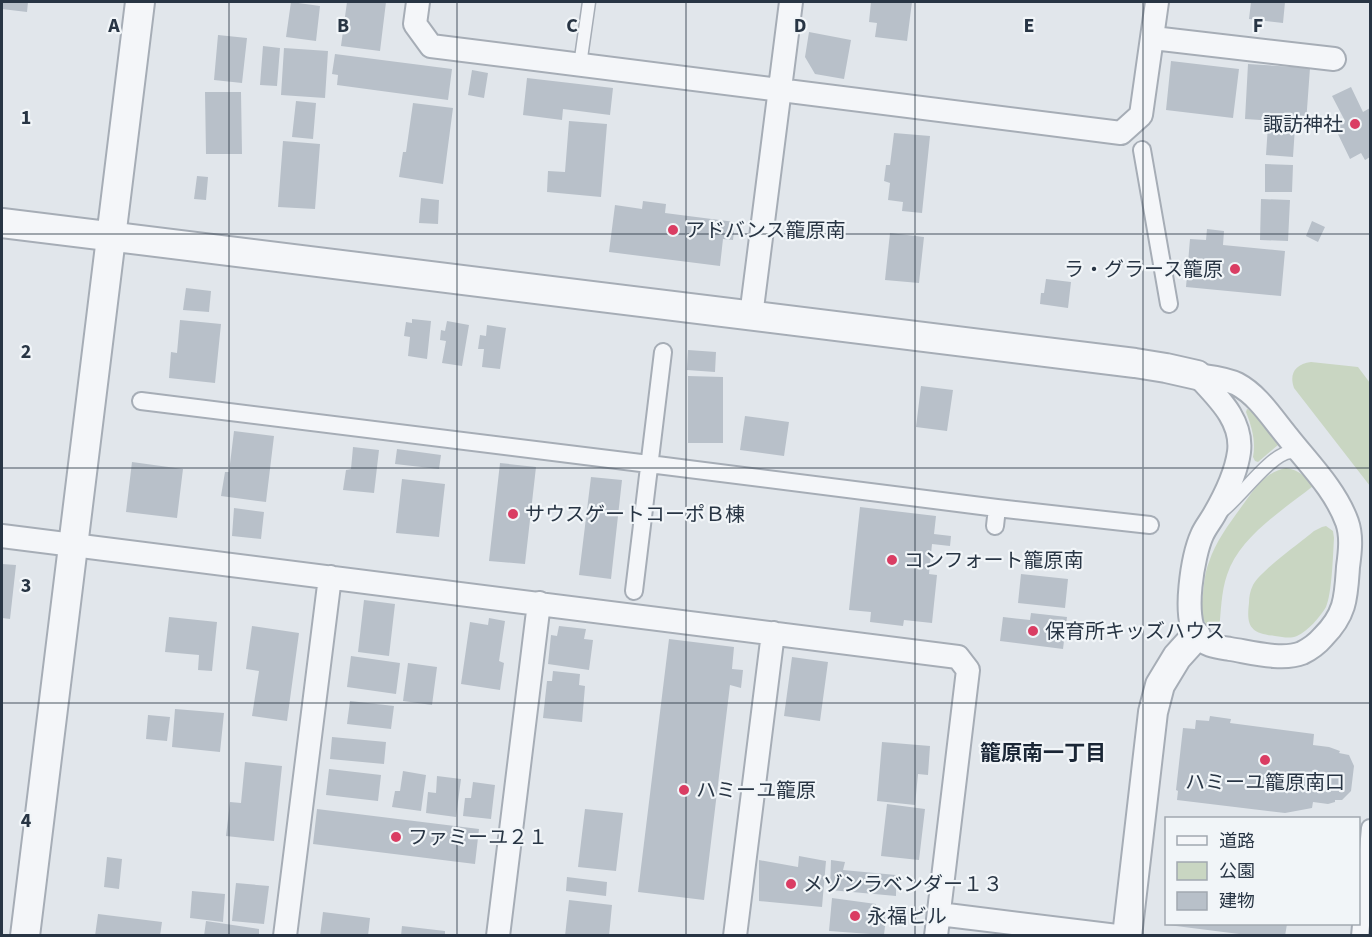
<svg xmlns="http://www.w3.org/2000/svg" width="1372" height="937" font-family="'Source Sans 3','Noto Sans JP',sans-serif">
<style>
.green{fill:#c9d6c2}
.building{fill:#b8c0c9}
.lines{fill:none;stroke-linecap:round;stroke-linejoin:round}
.service-casing{stroke:#a6adb6;stroke-width:15}
.pedestrian-casing{stroke:#a6adb6;stroke-width:20}
.minor-casing{stroke:#a6adb6;stroke-width:26}
.tertiary-casing{stroke:#a6adb6;stroke-width:32}
.service{stroke:#f4f6f9;stroke-width:12}
.pedestrian{stroke:#f4f6f9;stroke-width:16}
.minor{stroke:#f4f6f9;stroke-width:22}
.tertiary{stroke:#f4f6f9;stroke-width:28}
.grid{fill:none;stroke:#283544;stroke-width:1.5;stroke-opacity:0.55}
.poi-dot{fill:#da3d63;stroke:#f1f5f8;stroke-width:2}
.labels{text-anchor:middle;stroke-width:4.5;stroke-linejoin:round;paint-order:stroke}
.poi-label{font-size:20px;fill:#283544;stroke:#f1f5f8;text-anchor:start}
.neighbourhood-label{font-size:21px;font-weight:bold;fill:#1a2635;stroke:#f1f5f8}
.grid-label{font-size:20px;text-anchor:middle;font-weight:bold;fill:#283544;stroke:#f1f5f8;stroke-width:4.5;stroke-linejoin:round;paint-order:stroke}
</style>
<rect width="100%" height="100%" fill="#e1e6eb"/>
<!-- green -->
<path class="green" d="M1311 362 1358 367 1370 383V486L1294 388C1289 374 1295 364 1311 362Z
M1247 409 1251 410 1278 445 1258 462 1255 461 1253 457C1256 442 1252 427 1246 412Z
M1286 468C1299 470 1305 476 1313 486 1282 511 1240 536 1227 575 1221 592 1221 612 1219 630 1198 626 1201 610 1203 594 1204 583 1205 572 1209 562 1216 541 1229 524 1242 506 1248 498 1254 488 1262 481 1269 474 1277 470 1286 468Z
M1326 526 1333 531 1334 538C1333 555 1332 593 1326 607 1320 617 1308 631 1297 636 1290 639 1283 637 1275 636 1251 633 1246 627 1249 603 1249 597 1250 591 1253 585 1260 571 1300 543 1314 531L1322 527Z"/>
<!-- building -->
<path class="building" d="M2 2H28L27 12 2 9Z
M291 2 320 6 316 41 286 37Z
M347 2H386L380 51 341 46Z
M871 2H912L907 41 875 37 877 23 869 22Z
M1251 2H1285L1283 23 1249 19Z
M809 32 851 40 844 79 815 74 805 57Z
M218 35 247 38 242 83 214 80Z
M263 46 280 48 277 86 260 85Z
M284 48 328 51 325 98 281 95Z
M335 54 452 69 448 100 337 85 338 75 332 74Z
M1171 61 1239 69 1233 118 1166 110Z
M1248 64 1310 68 1306 123 1245 119Z
M472 70 488 73 484 98 468 95Z
M527 78 613 88 610 115 563 109 562 120 523 115Z
M1351 87 1363 112 1370 108V157L1365 160 1361 153 1350 159 1334 126 1345 121 1332 96Z
M205 92H241L242 154H206Z
M296 101 316 103 313 139 292 137Z
M413 103 453 108 443 184 399 177 403 152H406Z
M569 121 607 124 601 197 547 192 548 171 565 172Z
M1268 125 1295 127 1293 157 1266 155Z
M894 133 930 136 922 213 902 211 903 202 888 200 890 183 884 181 886 165H890Z
M283 141 320 144 315 209 278 207Z
M1265 164 1293 165 1292 192H1265Z
M197 176 208 177 206 200 194 199Z
M421 198 439 200 438 224 419 223Z
M1261 199 1290 200 1288 241 1260 240Z
M643 201 666 204 665 213 735 222 733 240 723 239 720 266 609 252 615 205 642 209Z
M1312 221 1325 227 1318 242 1306 236Z
M1207 229 1224 231 1223 245 1285 251 1281 296 1186 287 1190 239 1206 240Z
M890 233 924 237 919 283 885 280Z
M1046 279 1071 282 1068 308 1040 304 1041 293H1044Z
M186 288 211 291 209 312 183 310Z
M412 319 431 321 427 359 408 356 410 337 404 336 406 322 412 323Z
M180 320 221 324 215 383 169 378 171 352 177 353Z
M447 321 469 325 462 366 442 363 446 341 440 340 441 330 445 331Z
M487 325 506 328 500 369 482 367 484 349H478L480 335 486 336Z
M688 350 716 352 715 372 687 370Z
M688 376 723 377V443H688Z
M921 386 953 390 947 431 916 427Z
M745 416 789 422 784 456 740 450Z
M234 431 274 436 266 502 221 496 225 472H229Z
M353 447 379 450 374 493 343 490 346 470 351 469Z
M397 449 441 455 439 469 395 464Z
M132 462 183 469 177 518 126 512Z
M500 463 536 467 525 564 489 561Z
M591 477 622 480 611 579 579 575Z
M402 479 445 484 439 537 396 533Z
M860 507 936 516 934 534 951 536 950 546 932 544 929 574 937 575 932 623 904 620 903 626 870 622 871 612 849 610Z
M234 508 264 512 261 539 232 536Z
M2 564 16 565 10 619 2 618Z
M1021 574 1068 579 1065 608 1018 603Z
M364 600 395 604 389 656 358 652Z
M1031 613 1067 617 1063 649 1000 641 1003 617 1030 620Z
M169 617 217 622 212 671 198 670 199 655 165 652Z
M489 618 505 621 499 661 504 663 500 690 461 684 470 622 488 625Z
M252 626 299 633 287 721 252 716 259 671 246 669Z
M559 626 586 629 584 639 593 640 589 670 548 664 551 635 557 636Z
M669 639 734 647 732 669 743 670 741 688 730 685 704 900 638 892Z
M351 656 400 663 396 694 347 687Z
M792 657 828 662 820 721 784 716Z
M408 663 437 667 432 705 403 701Z
M553 671 580 674 579 685 585 686 582 722 543 718 547 681H552Z
M350 701 394 706 391 729 347 724Z
M175 709 224 713 220 752 172 747Z
M148 715 170 717 167 741 146 739Z
M1210 716 1231 719 1230 723 1314 734 1313 745 1329 747 1340 751 1339 753 1349 755 1354 766 1351 791 1342 800H1335V802L1328 804 1313 802 1312 808 1285 813 1177 800 1178 791 1176 790 1183 728 1195 729 1196 720 1209 721Z
M332 737 386 742 384 764 330 759Z
M882 742 930 746 928 775 918 774 915 805 877 801Z
M245 762 282 766 274 841 226 836 230 802 241 803Z
M329 769 381 775 378 801 326 795Z
M403 771 426 775 421 811 392 807 395 791H400Z
M437 776 461 779 456 817 426 813 428 792 436 793Z
M473 782 495 785 491 819 463 816 465 798H471Z
M887 804 925 809 919 860 881 856Z
M317 809 479 829 475 864 313 844Z
M585 809 623 813 616 871 578 867Z
M799 856 826 861 822 907 759 901V860L798 867Z
M107 857 122 859 119 889 104 887Z
M831 860 845 862 843 870 896 875V896L830 890Z
M567 877 607 882 606 896 566 891Z
M236 883 269 886 264 924 232 921Z
M192 891 225 894 223 922 190 918Z
M832 898 876 904V916L886 917 884 935 829 931Z
M569 900 612 905 609 936H565Z
M323 912 370 918 368 936H320Z
M98 914 162 922 160 936H95Z
M206 921 259 929V936H204Z
M1168 924H1287L1285 936H1255L1168 925Z
M402 926 445 931V936H401Z"/>
<g class="lines">
<defs>
<path id="service" d="M580 65 589 2
M1222 511C1239 499 1271 453 1291 452 1294 452 1298 453 1301 454"/>
<path id="pedestrian" d="M1142 150 1169 304
M141 401 649 464 997 508 1150 525
M995 526 997 508
M634 591 663 352
M1360 936 1370 828"/>
<path id="minor" d="M418 2 415 24 431 46 1121 133 1141 115 1157 2
M1153 38 1334 59
M751 316 791 2
M1197 375C1210 377 1225 378 1237 384 1258 395 1272 418 1287 436 1308 463 1335 489 1347 522 1352 536 1350 552 1348 567 1346 597 1346 614 1323 637 1317 644 1310 649 1302 653 1282 661 1250 652 1230 649 1218 647 1205 646 1197 636 1182 618 1193 555 1202 535 1205 528 1210 522 1214 515 1225 496 1236 474 1239 452 1243 420 1217 397 1197 375Z
M2 536 958 657 968 670 936 936
M939 914 1117 936
M285 936 330 577
M498 936 539 603
M735 936 773 633"/>
<path id="tertiary" d="M2 223 1135 363 1166 368 1197 375
M25 936 140 2
M1127 936 1153 712 1160 685 1177 657 1196 636"/>
</defs>
<!-- service casing -->
<use href="#service" class="service-casing"/>
<!-- pedestrian casing -->
<use href="#pedestrian" class="pedestrian-casing"/>
<!-- minor casing -->
<use href="#minor" class="minor-casing"/>
<!-- tertiary casing -->
<use href="#tertiary" class="tertiary-casing"/>
<!-- service -->
<use href="#service" class="service"/>
<!-- pedestrian -->
<use href="#pedestrian" class="pedestrian"/>
<!-- minor -->
<use href="#minor" class="minor"/>
<!-- tertiary -->
<use href="#tertiary" class="tertiary"/>
</g>
<!-- grid -->
<path class="grid" d="M229 2V936M457 2V936M686 2V936M915 2V936M1143 2V936M2 234H1370M2 468H1370M2 703H1370"/>
<!-- markers -->
<g class="poi-dot">
<circle cx="1355" cy="124" r="6"/>
<circle cx="673" cy="230" r="6"/>
<circle cx="1235" cy="269" r="6"/>
<circle cx="513" cy="514" r="6"/>
<circle cx="892" cy="560" r="6"/>
<circle cx="1033" cy="631" r="6"/>
<circle cx="1265" cy="760" r="6"/>
<circle cx="684" cy="790" r="6"/>
<circle cx="396" cy="837" r="6"/>
<circle cx="791" cy="884" r="6"/>
<circle cx="855" cy="916" r="6"/>
</g>
<g class="labels">
<!-- poi labels -->
<g class="poi-label">
<text x="1343" y="131" text-anchor="end">諏訪神社</text>
<text x="685" y="237">アドバンス籠原南</text>
<text x="1223" y="276" text-anchor="end">ラ・グラース籠原</text>
<text x="525" y="521">サウスゲートコーポＢ棟</text>
<text x="904" y="567">コンフォート籠原南</text>
<text x="1045" y="638">保育所キッズハウス</text>
<text x="1265" y="789" text-anchor="middle">ハミーユ籠原南口</text>
<text x="696" y="797">ハミーユ籠原</text>
<text x="408" y="844">ファミーユ２１</text>
<text x="803" y="891">メゾンラベンダー１３</text>
<text x="867" y="923">永福ビル</text>
</g>
<!-- neighbourhood labels -->
<g class="neighbourhood-label">
<text x="1043" y="760">籠原南一丁目</text>
</g>
</g>
<g class="grid-label">
<text x="114" y="32">A</text>
<text x="343" y="32">B</text>
<text x="572" y="32">C</text>
<text x="800" y="32">D</text>
<text x="1029" y="32">E</text>
<text x="1258" y="32">F</text>
<text x="26" y="124">1</text>
<text x="26" y="358">2</text>
<text x="26" y="592">3</text>
<text x="26" y="827">4</text>
</g>
<!-- border -->
<rect width="1372" height="937" fill="none" stroke="#283544" stroke-width="6"/>
<!-- legend -->
<rect x="1165" y="817" width="195" height="108" fill="#f1f5f8" stroke="#a1a8b0" stroke-width="1.5"/>
<rect x="1177" y="836" width="30" height="9" fill="#f4f6f9" stroke="#a1a8b0" stroke-width="1.5"/>
<text x="1219" y="847" font-size="18" fill="#283544">道路</text>
<rect x="1177" y="862" width="30" height="18" fill="#c9d6c2" stroke="#a1a8b0" stroke-width="1.5"/>
<text x="1219" y="877" font-size="18" fill="#283544">公園</text>
<rect x="1177" y="892" width="30" height="18" fill="#b8c0c9" stroke="#a1a8b0" stroke-width="1.5"/>
<text x="1219" y="907" font-size="18" fill="#283544">建物</text>
</svg>
